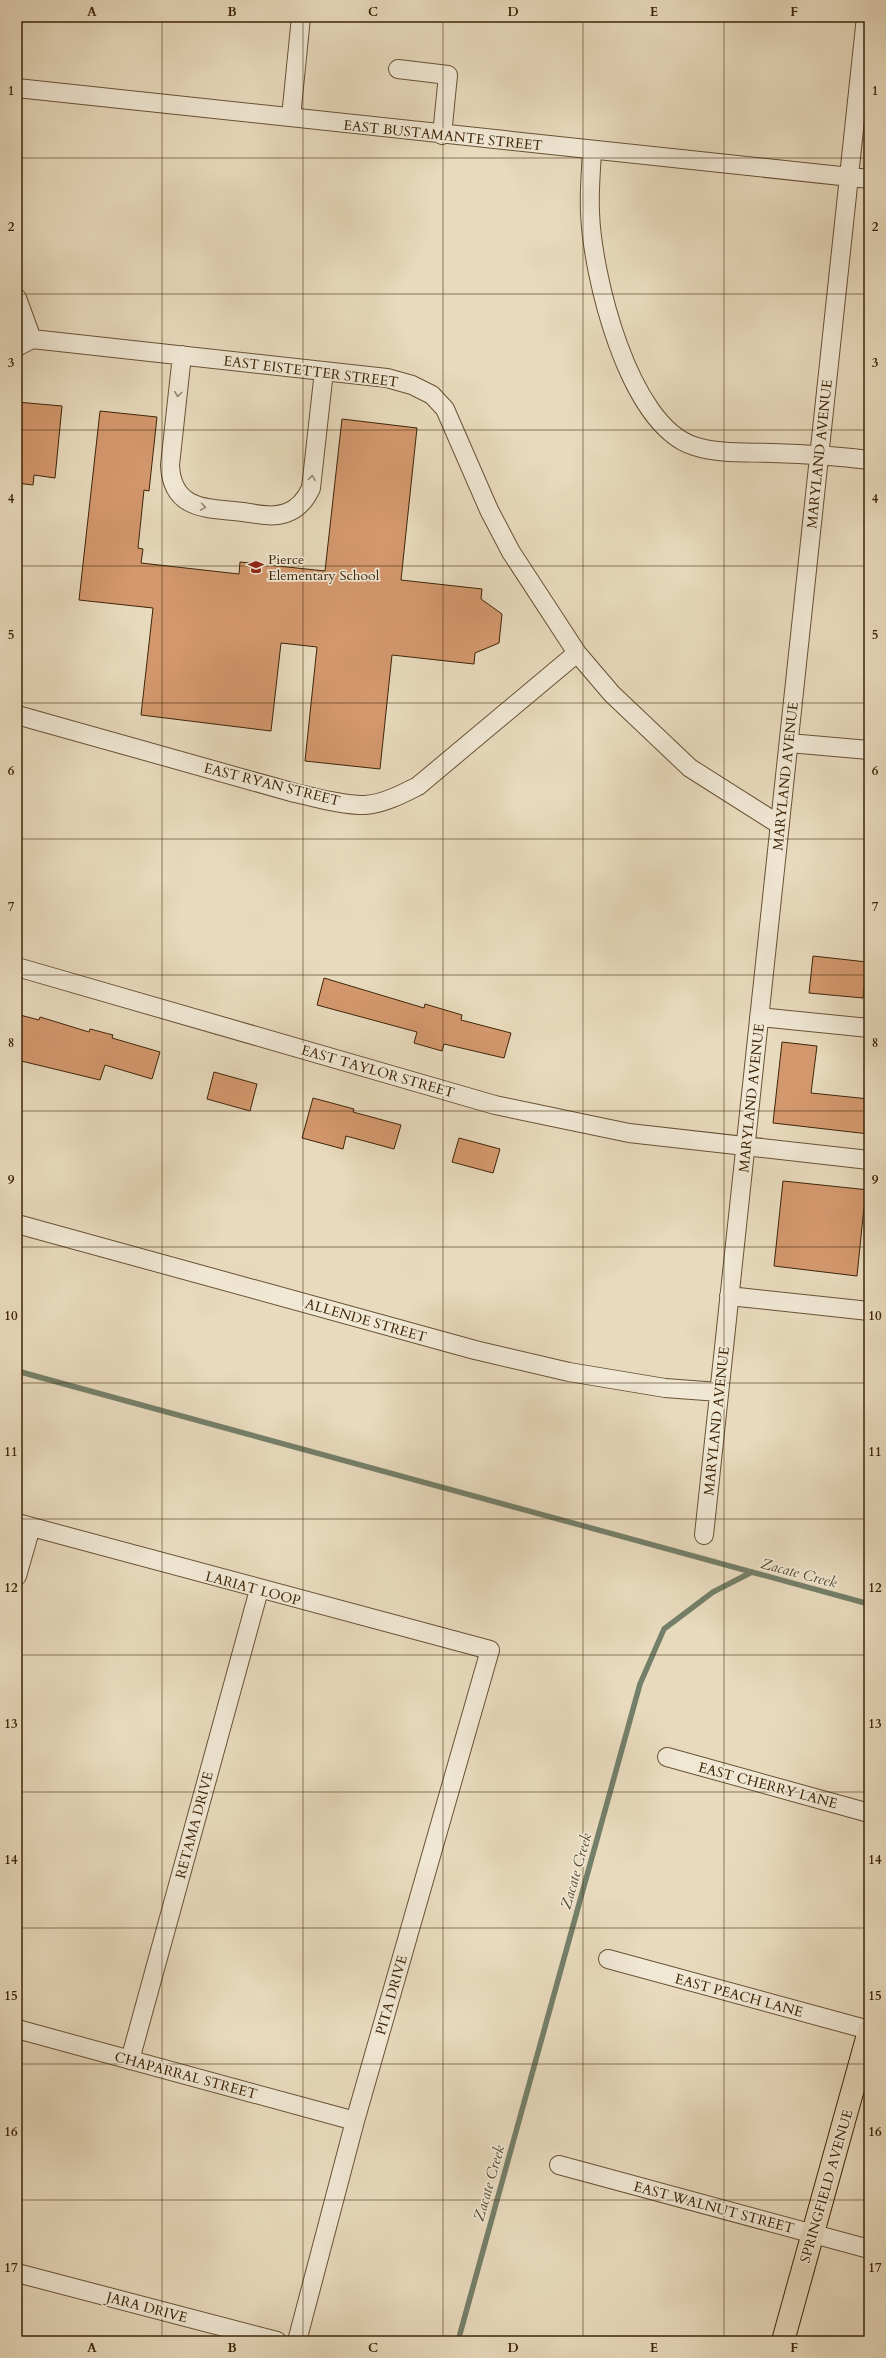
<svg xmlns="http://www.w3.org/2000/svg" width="886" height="2358" font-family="Cardo,serif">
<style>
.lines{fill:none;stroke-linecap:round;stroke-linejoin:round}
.stream{stroke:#747f69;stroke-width:5.5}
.building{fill:#d4986e;stroke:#3d2507}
.minor-casing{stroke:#685234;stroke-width:20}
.major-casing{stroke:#3d2507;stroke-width:24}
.minor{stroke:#f0e7d4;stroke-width:18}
.major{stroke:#e8dabd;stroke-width:22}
.oneway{stroke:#96866e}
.grid{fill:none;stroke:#3d2507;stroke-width:1;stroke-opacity:0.55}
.labels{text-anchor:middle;stroke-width:3.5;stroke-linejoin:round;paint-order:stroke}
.street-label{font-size:14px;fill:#3d2507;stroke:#f0e7d4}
.poi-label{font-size:14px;fill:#3d2507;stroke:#f0e7d4;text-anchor:start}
.water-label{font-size:15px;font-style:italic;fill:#544a30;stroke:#f0e7d4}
.neatline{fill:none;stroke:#3d2507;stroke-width:1.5}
.grid-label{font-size:13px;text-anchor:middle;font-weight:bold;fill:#3d2507}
</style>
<rect width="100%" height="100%" fill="#e8dabd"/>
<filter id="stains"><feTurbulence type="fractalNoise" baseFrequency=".005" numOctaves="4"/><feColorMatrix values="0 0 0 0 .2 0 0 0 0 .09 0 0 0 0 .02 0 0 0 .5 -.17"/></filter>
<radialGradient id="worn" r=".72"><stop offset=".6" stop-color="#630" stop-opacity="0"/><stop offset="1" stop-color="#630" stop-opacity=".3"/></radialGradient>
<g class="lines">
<!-- stream -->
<path class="stream" d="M17 1371 869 1604
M458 2341 640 1684 664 1629 713 1592 752 1572"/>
</g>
<!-- building -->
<path class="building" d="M17 402 62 406 55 478 34 475 33 485 17 483Z
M100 411 157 417 149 491 144 490 138 548 143 549 141 563 239 574 240 562 325 571 342 419 417 428 401 580 482 589 481 599 502 614 499 643 475 653 474 664 392 655 380 769 305 761 317 647 281 643 271 731 141 715 153 608 79 600Z
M813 956 867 962 863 998 809 993Z
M324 978 424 1008 425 1004 462 1015 461 1020 511 1033 504 1058 444 1044 442 1051 414 1043 417 1032 317 1005Z
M20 1015 39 1020 40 1017 89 1032 90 1029 113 1035 112 1038 160 1052 152 1079 105 1065 100 1080 17 1060V1027Z
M782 1042 817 1046 811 1093 869 1099V1134L773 1123Z
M214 1072 257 1084 250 1111 207 1099Z
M313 1098 354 1109 353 1112 401 1125 394 1149 346 1136 343 1149 302 1138Z
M459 1138 500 1149 493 1173 452 1162Z
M783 1181 869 1190V1207H864L857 1276 774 1266Z"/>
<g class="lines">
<defs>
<path id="minor" d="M398 69 448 75 442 135
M17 88 869 179
M291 117 301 17
M592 151C591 171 589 192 590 212 592 274 628 425 694 446 718 454 747 452 772 453 805 454 837 456 869 460
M17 298 32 339 17 347
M32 339 387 378 412 385 432 395 445 409 489 510 511 552 577 653 612 694 690 768 780 825
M182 355 170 465C172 511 208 508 243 512 257 514 272 518 286 513 298 509 306 499 311 488L324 371
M17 715 295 793C318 798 341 805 365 805 383 804 402 794 418 786L577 653
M789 743 869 750
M17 967 495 1105 629 1133 869 1160
M759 1017 869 1028
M17 1224 475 1350 569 1372 665 1388 719 1392
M729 1296 869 1311
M17 1523 490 1650 355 2121 297 2341
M704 1535 866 17
M17 1576 31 1527
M667 1757 869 1813
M608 1959 869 2030
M17 2029 355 2121
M130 2060 259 1590
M559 2165 869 2249
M17 2273 277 2341"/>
<path id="major" d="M783 2341 869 2031"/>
</defs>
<!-- minor casing -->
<use href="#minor" class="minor-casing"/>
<!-- major casing -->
<use href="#major" class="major-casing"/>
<!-- minor -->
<use href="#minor" class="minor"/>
<!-- major -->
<use href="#major" class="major"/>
</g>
<!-- one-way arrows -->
<defs><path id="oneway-chevron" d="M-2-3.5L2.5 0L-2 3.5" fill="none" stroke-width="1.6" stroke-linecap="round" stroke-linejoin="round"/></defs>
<g class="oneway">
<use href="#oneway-chevron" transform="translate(178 394) rotate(97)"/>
<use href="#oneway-chevron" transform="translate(312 478) rotate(-82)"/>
<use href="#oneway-chevron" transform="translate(203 507) rotate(9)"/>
</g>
<!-- grid -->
<path class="grid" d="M162 17V2341M303 17V2341M443 17V2341M583 17V2341M724 17V2341M17 158H869M17 294H869M17 430H869M17 566H869M17 703H869M17 839H869M17 975H869M17 1111H869M17 1247H869M17 1383H869M17 1519H869M17 1655H869M17 1792H869M17 1928H869M17 2064H869M17 2200H869"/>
<!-- icons -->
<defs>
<symbol id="school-bare" viewBox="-9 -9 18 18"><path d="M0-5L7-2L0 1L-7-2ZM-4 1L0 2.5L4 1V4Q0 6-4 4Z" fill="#8f2418" stroke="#f0e7d4" stroke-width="2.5" paint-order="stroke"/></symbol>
</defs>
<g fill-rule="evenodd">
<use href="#school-bare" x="245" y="556" width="22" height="22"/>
</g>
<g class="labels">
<!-- street labels -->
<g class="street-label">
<text transform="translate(443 135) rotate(6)" y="5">EAST BUSTAMANTE STREET</text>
<text transform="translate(311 371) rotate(7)" y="5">EAST EISTETTER STREET</text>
<text transform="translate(819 454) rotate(-84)" y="5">MARYLAND AVENUE</text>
<text transform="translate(785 776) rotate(-84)" y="5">MARYLAND AVENUE</text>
<text transform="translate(272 784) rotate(14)" y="5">EAST RYAN STREET</text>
<text transform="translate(378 1071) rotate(16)" y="5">EAST TAYLOR STREET</text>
<text transform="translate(751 1098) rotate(-84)" y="5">MARYLAND AVENUE</text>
<text transform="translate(366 1320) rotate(16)" y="5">ALLENDE STREET</text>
<text transform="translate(716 1421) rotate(-84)" y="5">MARYLAND AVENUE</text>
<text transform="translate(253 1588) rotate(15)" y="5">LARIAT LOOP</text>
<text transform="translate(768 1785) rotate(15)" y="5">EAST CHERRY LANE</text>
<text transform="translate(194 1825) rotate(-75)" y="5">RETAMA DRIVE</text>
<text transform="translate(391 1995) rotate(-74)" y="5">PITA DRIVE</text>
<text transform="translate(739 1995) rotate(15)" y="5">EAST PEACH LANE</text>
<text transform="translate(186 2075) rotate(15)" y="5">CHAPARRAL STREET</text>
<text transform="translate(826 2186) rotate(-74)" y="5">SPRINGFIELD AVENUE</text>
<text transform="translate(714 2207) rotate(15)" y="5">EAST WALNUT STREET</text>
<text transform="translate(147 2307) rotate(15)" y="5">JARA DRIVE</text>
</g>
<!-- poi labels -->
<g class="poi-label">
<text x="268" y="564">Pierce<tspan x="268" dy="16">Elementary School</tspan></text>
</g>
<!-- water labels -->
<g class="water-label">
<text transform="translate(799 1573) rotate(15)" y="5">Zacate Creek</text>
<text transform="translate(576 1871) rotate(-74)" y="5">Zacate Creek</text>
<text transform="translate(489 2183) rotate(-74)" y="5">Zacate Creek</text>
</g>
</g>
<!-- margin -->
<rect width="886" height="2358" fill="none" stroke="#e8dabd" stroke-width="44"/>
<rect x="22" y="22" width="842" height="2314" class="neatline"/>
<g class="grid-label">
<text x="92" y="16">A</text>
<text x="232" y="16">B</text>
<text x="373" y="16">C</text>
<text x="513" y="16">D</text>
<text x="654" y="16">E</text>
<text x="794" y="16">F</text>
<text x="11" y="95">1</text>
<text x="875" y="95">1</text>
<text x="11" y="231">2</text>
<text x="875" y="231">2</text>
<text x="11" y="367">3</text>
<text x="875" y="367">3</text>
<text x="11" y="503">4</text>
<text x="875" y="503">4</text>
<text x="11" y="639">5</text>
<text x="875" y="639">5</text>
<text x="11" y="775">6</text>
<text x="875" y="775">6</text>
<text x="11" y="911">7</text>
<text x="875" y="911">7</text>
<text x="11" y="1047">8</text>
<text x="875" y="1047">8</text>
<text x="11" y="1184">9</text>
<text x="875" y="1184">9</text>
<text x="11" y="1320">10</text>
<text x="875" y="1320">10</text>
<text x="11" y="1456">11</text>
<text x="875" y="1456">11</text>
<text x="11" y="1592">12</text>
<text x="875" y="1592">12</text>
<text x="11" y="1728">13</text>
<text x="875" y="1728">13</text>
<text x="11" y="1864">14</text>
<text x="875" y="1864">14</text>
<text x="11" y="2000">15</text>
<text x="875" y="2000">15</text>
<text x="11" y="2136">16</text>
<text x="875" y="2136">16</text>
<text x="11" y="2272">17</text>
<text x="875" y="2272">17</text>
<text x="92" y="2352">A</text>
<text x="232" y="2352">B</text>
<text x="373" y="2352">C</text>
<text x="513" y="2352">D</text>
<text x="654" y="2352">E</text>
<text x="794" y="2352">F</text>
</g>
<rect width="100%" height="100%" filter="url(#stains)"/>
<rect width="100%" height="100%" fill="url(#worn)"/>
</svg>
